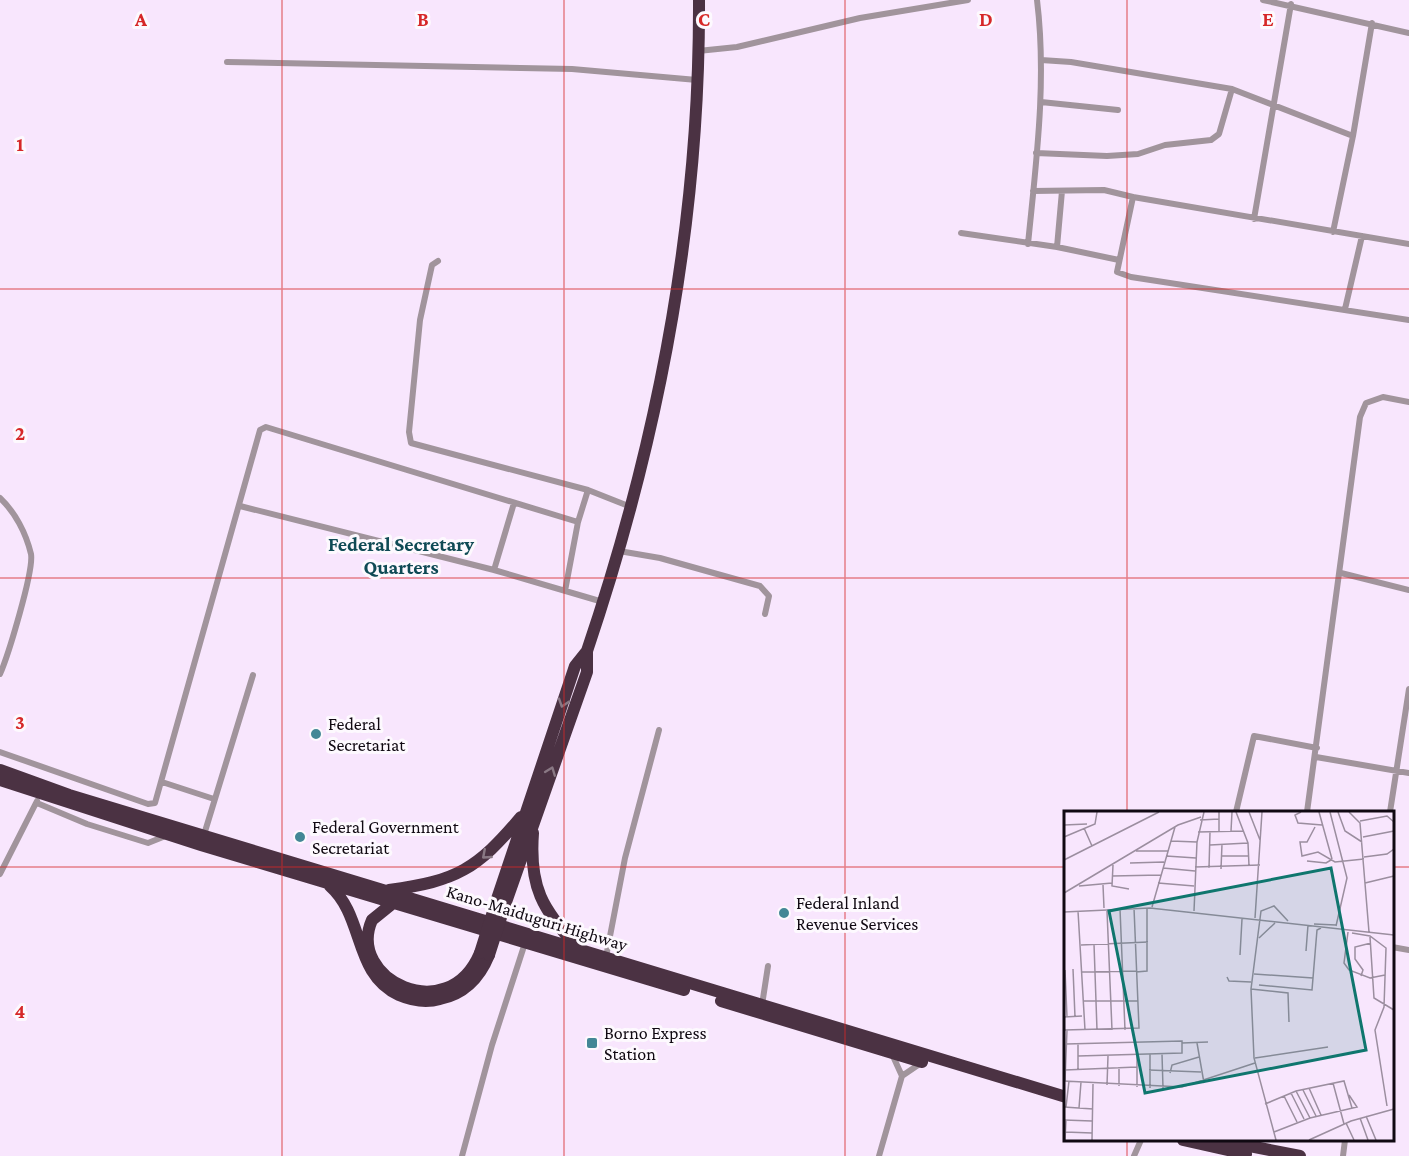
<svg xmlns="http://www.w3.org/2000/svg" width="1409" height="1156" font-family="'Crimson Pro',serif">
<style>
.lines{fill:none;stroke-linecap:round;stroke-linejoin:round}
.street{stroke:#a1949c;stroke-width:6}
.highway{stroke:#4b3243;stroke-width:12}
.highway-bridge{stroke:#4b3243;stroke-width:12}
.oneway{stroke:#897884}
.grid{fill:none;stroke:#d62828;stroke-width:1.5;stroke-opacity:0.55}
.poi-dot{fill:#438796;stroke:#fdf9fe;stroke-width:2}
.labels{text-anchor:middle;stroke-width:6;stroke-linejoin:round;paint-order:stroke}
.poi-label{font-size:18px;fill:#100912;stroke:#fdf9fe;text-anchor:start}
.street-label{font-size:18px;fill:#100912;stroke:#fdf9fe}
.neighbourhood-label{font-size:20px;font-weight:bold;fill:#0f4a55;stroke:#fdf9fe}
.inset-road{fill:none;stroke:#9b8e9f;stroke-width:1.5}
.view{fill:#0f766e;fill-opacity:0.15;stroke:#0f766e;stroke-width:3}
.inset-edge{fill:none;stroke:#100912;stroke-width:3}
.grid-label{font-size:20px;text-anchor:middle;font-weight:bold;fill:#d62828;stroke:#fdf9fe;stroke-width:6;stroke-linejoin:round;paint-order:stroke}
</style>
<rect width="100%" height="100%" fill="#f8e6fd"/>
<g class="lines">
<!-- street -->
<path class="street" d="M1263 0 1409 33
M698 51 737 47 860 18 968 0
M1041 60 1071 62 1232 89 1353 136
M227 62 572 69 697 80
M1041 102 1118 110
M1036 153 1107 156 1138 154 1165 145 1211 140 1219 134 1232 89
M1033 191 1104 190 1133 197
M1254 219 1291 4
M1333 232 1353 136 1372 23
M961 233 1057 247 1119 260
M1028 244C1036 163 1047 81 1037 0
M1409 244 1133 197 1117 272 1131 277 1409 320
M1057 247 1062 191
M438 261 432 265 420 320 409 432 411 443 588 490 631 507
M1345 309 1362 236
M0 498C15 512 26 533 31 554 34 571 8 656 0 674
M240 506 494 570 603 602
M619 551 660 558 760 586 769 596 765 614
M494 570 514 503
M1341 573 1409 590
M565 591 578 522 588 490
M0 752 148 804 155 803 260 430 266 427 578 522
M1316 757 1409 773
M162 782 214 799
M37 803 87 824 148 843 168 835
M1236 812 1254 736 1317 748
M1307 812 1360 417 1366 403 1383 397 1409 402
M1390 812 1409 689
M203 838 253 675
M0 874 37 801
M1392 947 1409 950
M606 957 625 858 659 730
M762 1005 768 966
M902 1076 921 1063
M462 1156 492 1045 525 943
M879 1156 902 1076 892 1054
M1134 1156 1141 1140
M1343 1156 1345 1140"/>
<!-- highway -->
<path class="highway" d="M0 770 69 795 1066 1097
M0 780 201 845 684 990
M533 833C529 887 542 909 578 948
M330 886C365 917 353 974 399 995 413 1001 426 1003 440 999 464 994 480 977 489 955
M389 890C457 881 477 869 521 817
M496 902 575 666 587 651
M393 903 372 920C346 979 448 1029 480 953
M505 905 587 672V651C658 441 700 222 699 0
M721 1001 922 1062
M1183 1140 1246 1154
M1219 1140 1300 1156"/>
<!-- highway-bridge -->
<path class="highway-bridge" d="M480 953 496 902
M489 955 505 905"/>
</g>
<!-- one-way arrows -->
<defs><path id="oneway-chevron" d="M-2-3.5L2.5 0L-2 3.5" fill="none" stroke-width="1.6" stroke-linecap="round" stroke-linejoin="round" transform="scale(1.5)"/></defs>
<g class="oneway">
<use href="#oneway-chevron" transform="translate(563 703) rotate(108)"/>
<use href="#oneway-chevron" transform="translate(551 771) rotate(-69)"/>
<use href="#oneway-chevron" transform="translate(486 855) rotate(139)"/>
</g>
<!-- grid -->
<path class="grid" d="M282 0V1156M564 0V1156M845 0V1156M1127 0V812M0 289H1409M0 578H1409M0 867H1066M1392 867H1409M1127 1140V1156"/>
<!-- markers -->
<g class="poi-dot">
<circle cx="316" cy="734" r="6"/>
<circle cx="300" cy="837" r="6"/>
<circle cx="784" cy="913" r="6"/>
<rect x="586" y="1037" width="12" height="12" rx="3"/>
</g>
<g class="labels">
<!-- poi labels -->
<g class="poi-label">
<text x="328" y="730">Federal<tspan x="328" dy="21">Secretariat</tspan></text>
<text x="312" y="833">Federal Government<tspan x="312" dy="21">Secretariat</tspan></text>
<text x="796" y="909">Federal Inland<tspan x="796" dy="21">Revenue Services</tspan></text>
<text x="604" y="1039">Borno Express<tspan x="604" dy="21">Station</tspan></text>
</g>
<!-- street labels -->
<g class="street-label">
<text transform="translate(537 918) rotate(17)" y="6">Kano-Maiduguri Highway</text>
</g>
<!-- neighbourhood labels -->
<g class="neighbourhood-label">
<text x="401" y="551">Federal Secretary<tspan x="401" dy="23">Quarters</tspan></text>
</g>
</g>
<!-- overview -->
<g transform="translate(1064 811)">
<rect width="330" height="330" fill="#f8e6fd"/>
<path class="inset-road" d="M172 1 184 32 185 55M185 1 196 29M237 1 231 4 234 12 258 14M255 1 268 48M266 1 283 67 272 115M274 1 281 20 298 31M285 1 296 12 305 121M136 9 155 8M296 10 323 5 330 11M0 14 23 13M251 16 243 31H236L238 45 254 41 271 51 300 48M20 17 28 35M155 20V1M167 20 168 1M134 21 179 20M0 26 31 13 33 1M299 26 330 20M107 30 133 31M146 34 184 32M72 40H104M102 45 132 47M157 45H184M300 46 323 43 330 38M0 49 95 1M243 50 262 52 267 49M66 52 100 51M49 54 48 75 65 78M131 56 196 54M99 57 131 60M145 57 146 21M157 58 158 33M48 65 97 64M94 72 130 75M301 72 330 65M39 74 40 97M15 75 48 72M0 82 114 14 137 6M88 96 111 16M56 98 61 219M14 100 21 219M43 100 48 219M130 100 133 31 140 1M0 101 86 97 330 124M191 107 198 1M250 113 272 114M284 121 280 152 285 159 306 167 321 164M288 122 306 125 322 137 320 196 311 219 323 295M306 126 310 187 330 199M195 127 211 112M30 133 33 219M17 134 84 131M242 140 244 114M176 144 178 108M9 158 11 206M1 159 3 206M18 161 72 160M72 161 83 160V97M190 163 249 167M297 165 299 159 291 148V136L307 132M163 166 165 170 187 171M195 174 248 179 253 119 257 117M187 178 224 182 225 211M20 190H74M0 206 18 205M0 219 75 217 70 97M118 232 144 231M133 232 140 272M2 233 118 230V242L14 245M86 243V277M98 243 99 277M191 247 264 236M55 256V275M14 258V233M1 259 73 256M85 259 137 261M106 262 108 254 135 246M0 270 118 276 191 252M1 270 3 219M269 272 280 313M43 274 44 245M73 276V243M245 277 257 304M239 279 252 305M232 280 246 307M227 282 240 308M220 285 233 311M201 293 232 280 280 270 288 297M0 296 29 298M2 296 5 270M15 297 17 271M302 305 312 329M296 307 304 329M0 309 28 310M282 312 290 329M1 321 28 322M210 321 246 307 293 296 285 284M1 329 2 309M28 329 29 273M212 329 190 247 187 178 197 100 210 95 224 110M245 329 287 310 330 298"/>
<path class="view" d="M267 57 302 239 81 282 45 100Z"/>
<rect width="330" height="330" class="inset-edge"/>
</g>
<g class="grid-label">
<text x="141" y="26">A</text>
<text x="423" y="26">B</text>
<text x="704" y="26">C</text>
<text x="986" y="26">D</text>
<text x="1268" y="26">E</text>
<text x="20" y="151">1</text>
<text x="20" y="440">2</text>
<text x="20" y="729">3</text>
<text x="20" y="1018">4</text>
</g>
</svg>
